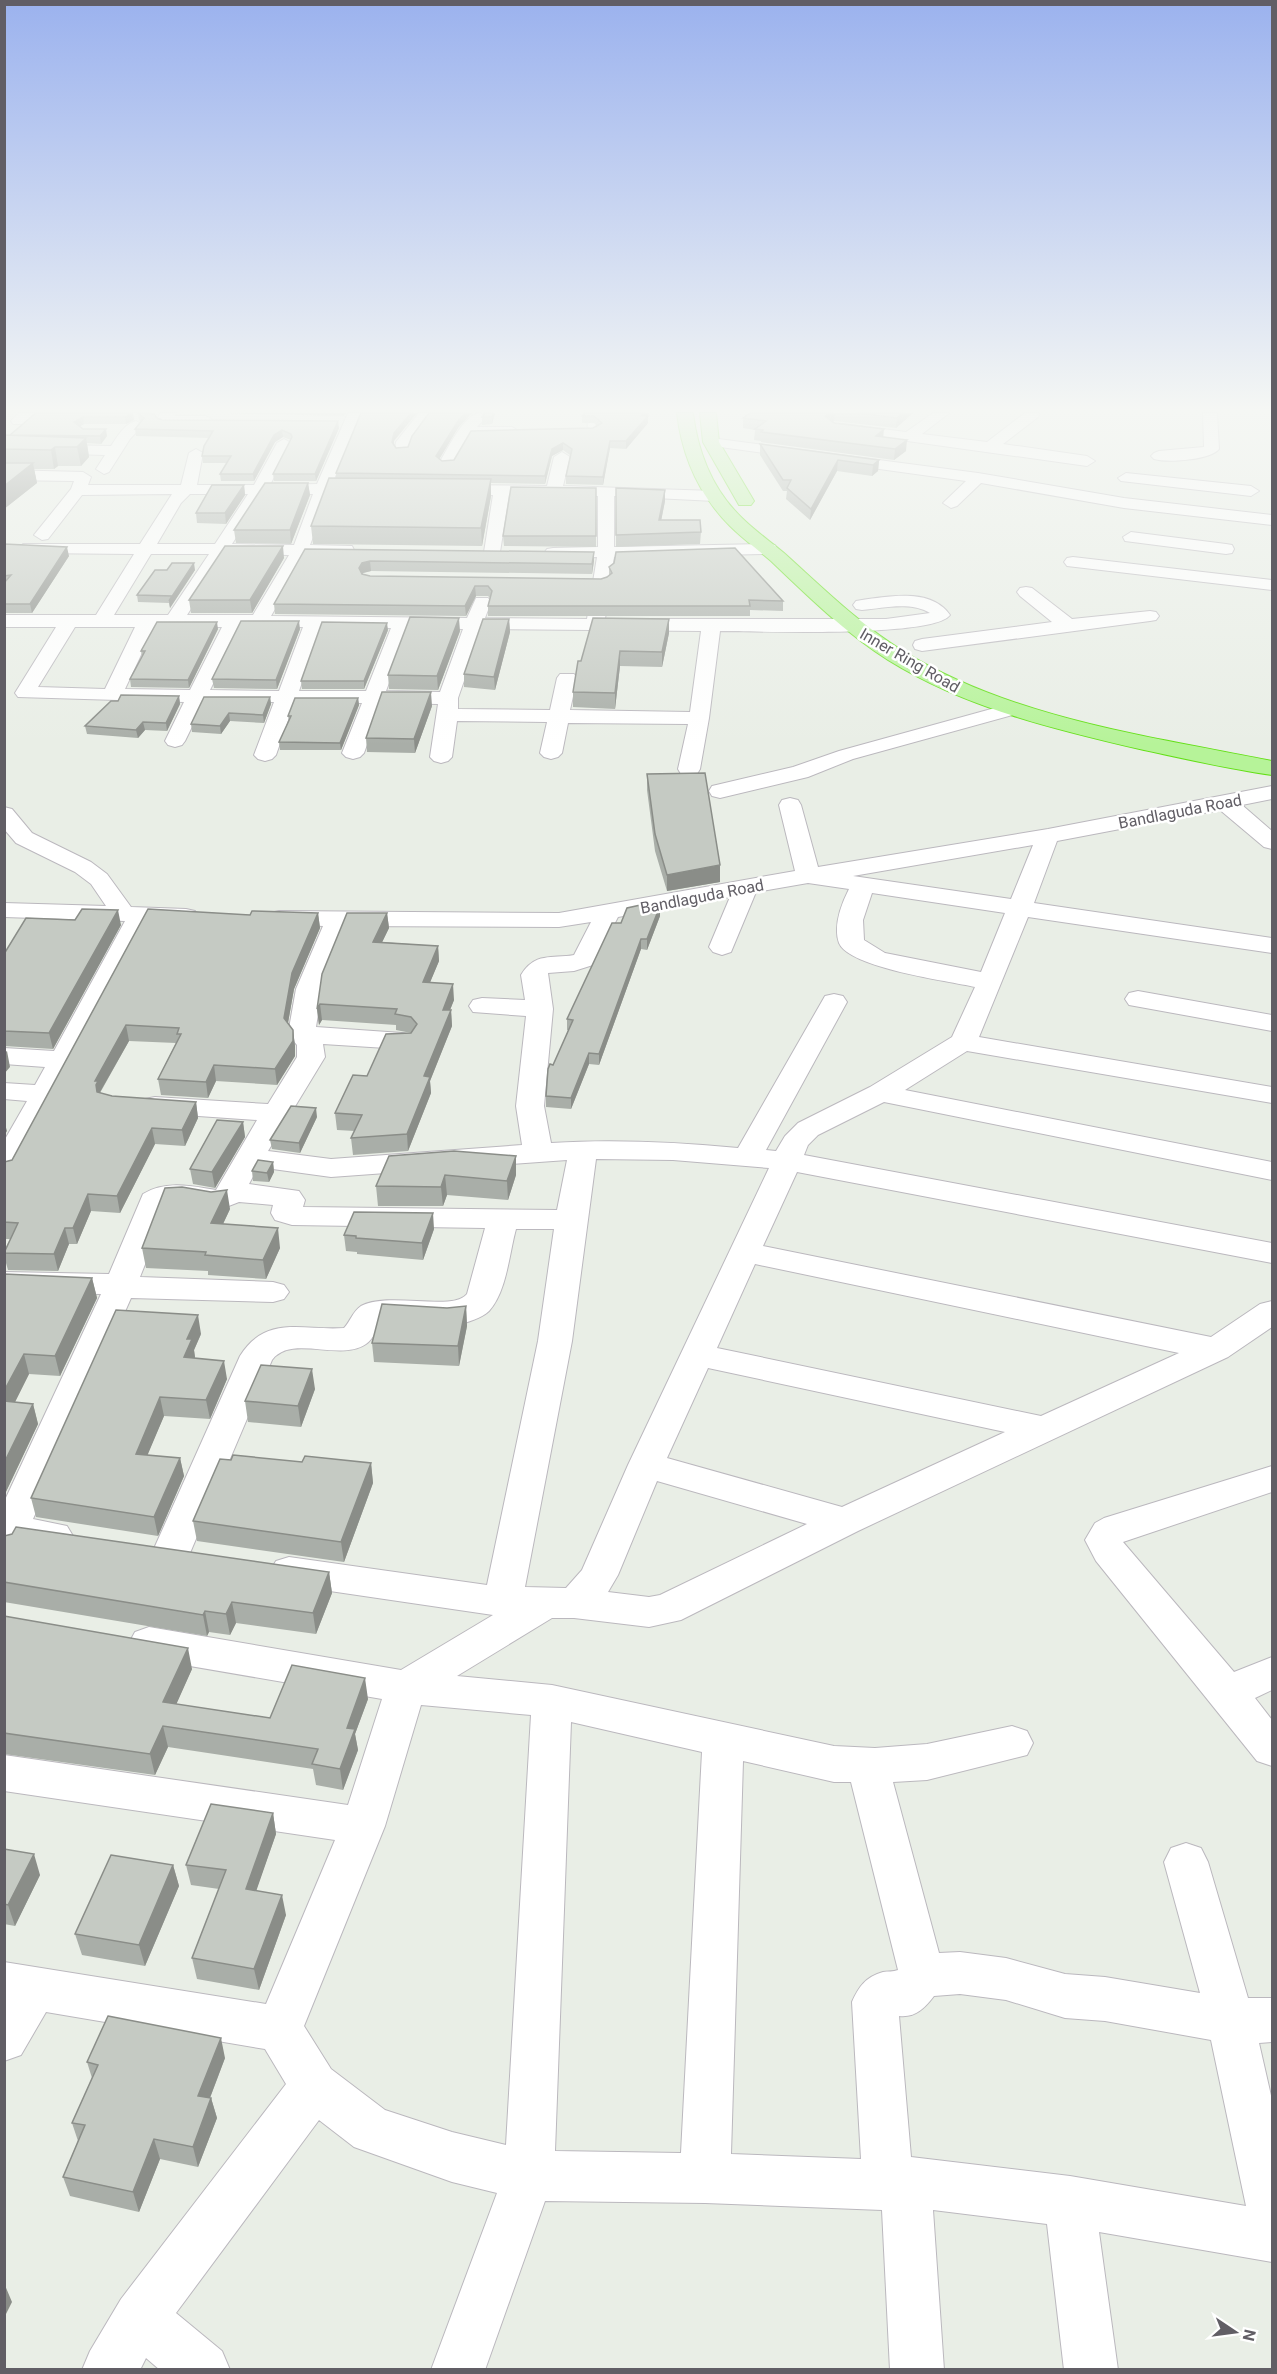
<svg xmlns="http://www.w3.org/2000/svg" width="1277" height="2374" font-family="Roboto,sans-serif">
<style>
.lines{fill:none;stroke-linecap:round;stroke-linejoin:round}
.minor-casing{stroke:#bbb8be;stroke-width:2}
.highway-casing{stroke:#63df16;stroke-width:2}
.minor{fill:#fff;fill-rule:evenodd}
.highway{fill:#b6f399;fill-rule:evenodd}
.wall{fill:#a9aea8}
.shaded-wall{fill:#8a8d88}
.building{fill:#c5cac3;stroke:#8a8d88;stroke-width:1.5}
.labels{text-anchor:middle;stroke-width:5;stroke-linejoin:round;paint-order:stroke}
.far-street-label{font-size:16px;fill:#615e65;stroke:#fff}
</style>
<rect width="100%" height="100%" fill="#e9eee6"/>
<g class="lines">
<defs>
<path id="minor" d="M18 413H34L23 424H13L11 421Z
M161 413H176L174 416H206L213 420C206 427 163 427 156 420Z
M348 413H362L332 484H364L372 489 364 494H329L310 545 352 546 354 550 352 554 346 555H306L271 616 467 618 476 598H488L491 602 485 618 587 619 597 557 553 558 547 557 544 553 547 549 553 548 598 547V496L509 495 500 552 498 556H486L484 552 493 495H451L443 490 451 485 547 486 554 457 562 452 570 457 563 486 715 491 723 496 715 501 614 496V547L769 544 775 545 777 549 775 553 769 554 614 557 605 619H886L930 613C911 601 883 608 862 610L856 609 853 605 856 601 862 600C891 596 931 588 950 615 934 638 755 631 720 631L709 718 700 769 697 774 689 775 681 774 678 769 688 724 568 723 562 753 558 757 551 759 544 757 540 753 547 722 457 721 452 757 448 761 441 763 434 761 430 757 438 704 382 703 364 753 360 757 353 759 346 757 342 753 362 703H294L276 755 272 759 265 761 258 759 254 755 274 702H204L185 741 182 745 175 747 168 745 165 741 184 702 18 697 15 693 56 627H4V615H96L134 554 29 553 23 552 21 548 23 544H140L172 494 82 495 48 539 42 540 34 535 71 489 74 481 4 480V470L83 472 91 477 88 485H181L189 453 196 449 203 453 197 485H254L277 443 284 439 291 443 270 485 317 484ZM190 494H248L215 544H157L181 503ZM264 494H313L294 545 232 544ZM151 554H209L168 615H114ZM226 554 289 555 253 615H187ZM75 627H135L105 689 38 687ZM154 627H222L190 690 125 689ZM241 627H303L279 691 210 690ZM321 627 391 628 366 691H299ZM409 628 463 629 440 692 386 691ZM482 629 701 631 690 712 570 710 577 678 574 674H560L557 678 550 710 458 709V698Z
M419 413H433L410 442 407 453H397L395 450 396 442Z
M480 413 486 417 477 427H512L519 431 512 435 470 436 452 466H442L439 463C448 449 463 415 480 413Z
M588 413H602L601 451 594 455 587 451Z
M933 413H949L922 434 987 442 1025 413H1039L1038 417 1003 444 1087 456 1095 461 1087 466 843 432 836 428 843 424 906 432Z
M1203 413H1217L1219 449C1210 460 1168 463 1154 459L1151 456 1154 453 1159 451 1204 447Z
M136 421 143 425 130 439 109 472 104 474 96 469 105 455 4 452V444L111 446C117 437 124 424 136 421Z
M711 438 978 473 1124 498 1272 515V525L1124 508 981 483 957 506 951 508 943 503 966 481 706 445 704 442 706 439Z
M1126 473 1251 486 1259 491 1251 496 1121 481 1118 478Z
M1131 532 1226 544 1232 545 1234 549 1232 553 1226 554 1125 541 1123 537Z
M1073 557 1272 580V590L1067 566 1064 562 1067 558Z
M1026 587 1032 588 1072 619 1150 611 1156 612 1159 616 1156 620 1150 621 922 651 915 649 913 645 915 641 922 639 1052 622 1020 596 1017 592 1020 588Z
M1013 703 1020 705 1023 709 1020 713 853 759 808 777 720 798 712 796 709 791 712 786 793 767 839 751Z
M1272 786V799L1242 805 1272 831V849L1264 847 1220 810 1057 841 1034 903 1272 938V953L1028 917 979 1037 1272 1087V1103L967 1051 905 1090 1272 1162V1180L884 1102 818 1135 808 1145 804 1155 1272 1243V1263L797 1172 763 1246 1211 1337 1260 1304 1272 1301V1327L1228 1357 858 1531 681 1620 649 1627 574 1618H552L457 1676 552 1685 834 1746 875 1748 927 1744 1012 1726 1027 1731 1033 1743 1027 1755 927 1780 893 1782 939 1953 960 1952 1006 1958 1065 1974 1105 1977 1200 1993 1164 1862 1171 1848 1186 1843 1201 1848 1208 1862 1248 1998H1272V2042L1259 2043 1272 2100V2262L1099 2232 1118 2370H1064L1047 2224 933 2210 944 2370H890L882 2210 705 2203 545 2201 485 2370H431L497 2193 452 2182 354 2147 319 2120 176 2313 222 2351 230 2370H160L146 2358 140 2370H82L90 2351 121 2299 286 2084 265 2049 46 2012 21 2055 4 2061V1962L266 2004 335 1840 4 1791V1755L348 1805 382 1699 149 1659 135 1654 129 1643 135 1632 149 1627 401 1670 493 1615 289 1585 276 1581 270 1571 276 1561 289 1557 487 1585 538 1341 554 1229H516C509 1254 507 1291 489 1311 482 1318 468 1322 458 1325L383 1322C376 1328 374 1339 366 1344 340 1362 291 1334 272 1360L190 1553 184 1563 171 1567 158 1563 152 1553 240 1356C266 1314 303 1331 344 1328 350 1322 353 1311 361 1306 389 1291 453 1312 467 1294L485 1228 292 1225 275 1220 271 1213 273 1205 239 1202 221 1209 169 1204 140 1277 273 1282 284 1285 289 1292 284 1299 273 1302 131 1298 33 1519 67 1526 73 1536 67 1546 54 1550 21 1545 17 1553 4 1557V1502L101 1294 4 1292V1272L109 1274 143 1194C166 1180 192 1186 216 1190L257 1120 155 1113 145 1111 141 1105 145 1099 155 1097 268 1104 297 1057V1045L288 1034 296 989 323 926 270 923 267 918 270 913 279 911 559 913 795 871 779 805 782 800 790 798 798 800 801 805 818 867 1048 829ZM1033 845 1011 899 853 876ZM808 883 849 889C841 905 833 926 839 943 849 968 949 981 975 987L952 1037 870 1087 798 1123 785 1136 776 1151 766 1150 847 1002 843 996 834 994 825 996 738 1148C676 1142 613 1139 551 1143L544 1106 553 1009 548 973 574 971 593 965 618 917 730 897 709 947 713 952 722 955 731 952 756 892ZM872 893 1005 913 981 972 885 953 864 940 863 920ZM591 922 574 955C551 959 535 952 521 975L525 1000 482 998 473 1000 469 1006 473 1012 526 1016 516 1106 522 1145 331 1159 268 1151 325 1057 323 1044 402 1049 412 1047 416 1041 412 1035 402 1033 316 1027 322 989 347 926 559 927ZM596 1159 673 1160 769 1168 628 1465 582 1570 566 1588 525 1587 572 1341ZM567 1160 557 1210 303 1207 305 1200 299 1191 249 1184 258 1167 331 1177ZM755 1264 1179 1353 1041 1416 717 1348ZM708 1368 1005 1432 842 1507 667 1458ZM657 1481 807 1524 660 1595 649 1597 608 1592 618 1575ZM421 1705 531 1715 506 2145 452 2132 385 2110 331 2069 304 2026 385 1826ZM571 1722 702 1752 681 2153 555 2151ZM743 1761 834 1782H851L898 1970C893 1972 888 1971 883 1972 866 1977 859 1986 852 2002L861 2159 731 2154ZM960 1994 1006 2000 1065 2018 1105 2021 1211 2040 1246 2206 1070 2176 911 2157 899 2016C915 2018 925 2008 934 1996Z
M4 807 12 809 32 833 91 862 107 874 131 907 186 909 195 911 198 916 195 921 186 923 149 922 19 1169 14 1175 4 1178V1141L27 1101 4 1099V1083L35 1085 45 1067 4 1064V1048L54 1051 125 921 4 917V903L106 906 91 884 75 872 16 843 4 829Z
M1138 991 1272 1015V1031L1129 1005 1125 999 1129 993Z
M1272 1466V1492L1123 1542 1234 1672 1272 1657V1690L1255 1698 1272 1720V1766L1257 1761 1096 1561 1085 1540 1095 1523 1104 1518Z"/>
<path id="highway" d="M677 413H693C698 453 713 490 742 518 755 531 770 541 784 553 823 588 859 624 903 651 1013 719 1148 736 1272 761V775C1229 769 1186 759 1144 750 1057 730 965 708 888 660 844 632 809 597 771 561 757 549 742 538 730 526 699 495 682 456 677 413Z
M700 413H716L719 442 754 501 751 505H739L703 442Z"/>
</defs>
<!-- minor casing -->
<use href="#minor" class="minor-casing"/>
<!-- highway casing -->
<use href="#highway" class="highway-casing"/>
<!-- minor -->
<use href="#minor" class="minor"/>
<!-- highway -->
<use href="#highway" class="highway"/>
</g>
<!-- wall -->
<path class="wall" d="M36 413H133L134 420 126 424H84L80 426 83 429 107 436 101 444 87 443 89 457 81 466H58L54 469H34L37 483 4 509V435H11H10Z
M138 413 162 420 339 428 316 481H274L273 474 291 440 283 437 275 442 254 481H221L220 474 227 463H203L202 456 209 438 136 436 135 429 141 422 139 420Z
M216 413H346L344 416Z
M485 413H495L492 424 482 425V417Z
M649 413 647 416 648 423 626 449 610 448 603 485 566 484V476L570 455 563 450 552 456 545 484 491 483V496L482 546 313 544 311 526 336 478V473L394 441V444L396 448 408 447 458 428 439 459 442 461 454 460 593 428 597 426 594 423H582V416Z
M750 413H913L896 428 834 421 833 422 883 437 906 451 894 460 761 442V441L754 440 755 430 743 428V418Z
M760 444 879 460 878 471 872 476 837 471 810 520 786 499 787 491H783L760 455Z
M308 483 310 495 291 544 236 543 234 530Z
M244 485 245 495 226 524 197 523 196 513Z
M596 488V547L504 546 503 536Z
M616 488 665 490V501L661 520 701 532 700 544 616 547Z
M4 544 69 556 32 613H4Z
M305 549 594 561 592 574 371 571 363 573V574L370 576 601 579 607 577 609 576V567L783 601V611L750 610V616H488V606L490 598 488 596H476L466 616 275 614 274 604Z
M284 558 252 613H191L189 600Z
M167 570H195L170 608 169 603 138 602 137 595Z
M509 619 510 632 495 690 464 687V674Z
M669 619V633L662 667 620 666 615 709 573 707V692L581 661Z
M218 629 189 688 131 687 130 679 142 657 141 651Z
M300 629 277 689 214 688 212 679Z
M388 630 364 689H302L301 681Z
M460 631 438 690 389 689 388 675Z
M179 696 180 704 167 731 145 730 138 738 87 734 85 726 118 701Z
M270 697 271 704 264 723 230 721 221 734 192 732 191 724Z
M358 698 359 705 341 750H280L279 742 289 721 288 716Z
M432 706 415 753 367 752 366 738Z
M647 774 720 882 667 891 655 851 647 790Z
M660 906V916L647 950 641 949 599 1065 589 1064 571 1109 546 1107V1096L568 1030H567V1019L621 923Z
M148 909 250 915 318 913 320 928 294 989 288 1023 293 1030 295 1046V1056L277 1085 216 1081 208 1098 161 1095 158 1079 176 1043 129 1041 100 1093 112 1096 196 1102 198 1118 185 1146 155 1144 120 1213 91 1211 77 1244H69L58 1271 8 1270 4 1256V1251L10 1239H4V1162L12 1160Z
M387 913 389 928 382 942 438 946 439 961 430 982 454 1000 450 1010H451L452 1026 430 1081 431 1093 408 1151 353 1155 351 1138 355 1131 337 1130 335 1113 367 1076 411 1033 396 1030V1025L322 1020 319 1025 317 1009Z
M75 920 121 925 53 1049 4 1046V954Z
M317 1117 300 1153 272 1149 270 1140Z
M243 1122 245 1137 215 1188 193 1184 190 1169Z
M389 1156 516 1175 508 1200 447 1195 443 1206H378L376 1186Z
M273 1162 274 1172 269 1182 253 1181 252 1171Z
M230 1209 223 1224 280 1248 266 1279 208 1275V1271L146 1268 142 1248Z
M434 1229 423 1260 357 1254V1252L346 1251 344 1235Z
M4 1274 92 1278 97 1298 60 1376 29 1374 15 1402 33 1404 38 1424 4 1496Z
M466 1306 467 1326 459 1366 374 1362 372 1343Z
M201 1334 194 1350 195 1358 227 1379 210 1419 164 1416 147 1455 180 1458 184 1476 158 1536 36 1517 31 1498Z
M315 1389 301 1427 248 1422 245 1401Z
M302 1462 371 1463 373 1483 344 1562 197 1541 193 1521Z
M4 1536 329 1572 332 1593 316 1634 236 1623 230 1635 209 1632 207 1636 4 1602Z
M4 1616 192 1669 176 1704 270 1718 368 1699 355 1734 358 1750 343 1790 316 1785 313 1769 168 1747 155 1775 4 1754Z
M273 1813 276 1834 256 1890 286 1915 259 1990 197 1979 192 1958 219 1889 191 1885 186 1865Z
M4 1849 40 1875 15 1926 4 1924Z
M173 1865 179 1886 145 1966 82 1955 75 1934Z
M225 2058 210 2098H211L217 2118 198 2167 160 2159 139 2212 70 2196 63 2177 78 2141 72 2123 92 2078 87 2062Z"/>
<!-- shaded-wall -->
<path class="shaded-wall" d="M132 413H133L134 420 126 424 125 417Z
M411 413H417L394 441 393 450 392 442 394 433Z
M465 413H472L458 428 437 463 436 456 458 421Z
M493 413H495L492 424V417Z
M644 413H649L641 423V416Z
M830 413H835L834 421 825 426V416Z
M902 413H913L896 428 897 418Z
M648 416V423L626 449V441Z
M83 417 84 424 75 429 74 422Z
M338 421 339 428 316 481 315 474Z
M106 429 107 436 101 444 100 436Z
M884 429 883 440 876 447V436Z
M282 430 283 437 275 442 254 481 253 474 274 435Z
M86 438 89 457 81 466 77 447Z
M907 440 906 451 894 460 895 449Z
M610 441V448L603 485V477Z
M563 443V450L552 456 545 484V476L552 449Z
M55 447 58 466 54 469 51 450Z
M838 460 837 471 810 520 811 509Z
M879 460 878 471 872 476 873 465Z
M33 463 37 483 4 509V486Z
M491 479V496L482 546 481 528Z
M308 483 310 495 291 544 290 530Z
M244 485 245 495 226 524 225 513Z
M665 490V501L659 532V520Z
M283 546 284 558 252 613 250 600Z
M67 547 69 556 32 613 30 604Z
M594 552V561L592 574V564Z
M370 561 371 571 363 573 360 578 359 568 362 563Z
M194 563 195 570 170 608 169 601Z
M475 586 476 596 466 616 465 606Z
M459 618 460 631 438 690 437 676Z
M509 619 510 632 495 690 494 677Z
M669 619V633L662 667V652Z
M299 621 300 629 277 689 276 680Z
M217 622 218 629 189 688 188 680Z
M387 623 388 630 364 689V681Z
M620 651V666L615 709V693Z
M431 692 432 706 415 753 414 739Z
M179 696 180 704 167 731 166 723Z
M270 697 271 704 264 723 263 715Z
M358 698 359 705 341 750 340 743Z
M229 713 230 721 221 734 220 726Z
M143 722 145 730 138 738 136 730Z
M720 865V882L667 891V875Z
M660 906V916L647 950V939Z
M118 910 121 925 53 1049 49 1033Z
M318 913 320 928 294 989 286 1034 284 1018 292 973Z
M387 913 389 928 375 957 373 942Z
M641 939V949L599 1065V1054Z
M438 946 439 961 424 997 423 982Z
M453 984 454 1000 444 1025 443 1010Z
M320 1004 322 1020 319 1025 317 1009Z
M451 1010 452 1026 430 1081 431 1093 408 1151 407 1134 424 1076Z
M126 1025 129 1041 100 1092 99 1101 95 1081Z
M293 1030 295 1046V1056L277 1085 275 1069Z
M7 1051 10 1067 4 1074V1053Z
M589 1053V1064L571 1109V1098Z
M214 1065 216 1081 208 1098 206 1082Z
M196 1102 198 1118 185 1146 182 1130Z
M316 1108 317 1117 300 1153 299 1143Z
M4 1121 7 1131 4 1136Z
M243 1122 245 1137 215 1188 212 1172Z
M152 1128 155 1144 120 1213 117 1196Z
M516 1156V1175L508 1200 507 1181Z
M273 1162 274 1172 269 1182 267 1173Z
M445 1175 447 1195 443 1206 441 1187Z
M227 1190 230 1209 214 1243 211 1223Z
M88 1194 91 1211 77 1244 73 1228Z
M433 1213 434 1229 423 1260 422 1243Z
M65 1228 69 1244 58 1271 54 1254Z
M278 1228 280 1248 266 1279 263 1260Z
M92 1278 97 1298 60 1376 55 1356Z
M466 1306 467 1326 459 1366 458 1346Z
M198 1315 201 1334 194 1350 195 1357 187 1376 184 1357 187 1339Z
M24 1354 29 1374 5 1422 4 1391Z
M224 1361 227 1379 210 1419 206 1400Z
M312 1369 315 1389 301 1427 298 1406Z
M160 1397 164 1416 140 1473 136 1454Z
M33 1404 38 1424 4 1496V1463Z
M180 1458 184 1476 158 1536 154 1517Z
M371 1463 373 1483 344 1562 341 1542Z
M329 1572 332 1593 316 1634 313 1613Z
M232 1602 236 1623 230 1635 226 1614Z
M205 1611 209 1632 207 1636 203 1615Z
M188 1648 192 1669 168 1723 163 1702Z
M365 1678 368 1699 355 1734 358 1750 343 1790 340 1769 347 1728Z
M163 1726 168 1747 155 1775 150 1754Z
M273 1813 276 1834 250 1909 246 1889Z
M34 1854 40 1875 15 1926 8 1905Z
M173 1865 179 1886 145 1966 139 1945Z
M282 1895 286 1915 259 1990 254 1969Z
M221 2038 225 2058 203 2116 198 2096Z
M211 2098 217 2118 198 2167 193 2147Z
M154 2139 160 2159 139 2212 133 2192Z
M4 2283 12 2302 4 2318Z"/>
<!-- building -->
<path class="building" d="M36 413H132L125 417H83L74 422 83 429H106L100 436 10 435Z
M138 413 154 414 157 418 162 420 338 421 315 474H273L292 437 291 434 282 430 274 435 253 474H220L231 456H202L204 446 213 431 135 429 144 418Z
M361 413H411L394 433 392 442 396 448 408 447 412 436 429 413H465L458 421 436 456 442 461 454 460 471 431 593 428 602 423 594 416H582L585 413H644L641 416H648L626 441H610L603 477 566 476 572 449 563 443 552 449 545 476 336 473Z
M485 413H493L492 417H482Z
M750 413H830L825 416 834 423 884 429 876 436 907 440 895 449 761 432 763 430 755 429 766 421 743 418Z
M858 413H902L897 418Z
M4 435 86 438 77 447H55L51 450 4 449Z
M760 444 879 460 873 465 838 460 811 509 787 488 791 480H783Z
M4 463H33L4 486Z
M329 478 491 479 481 528 311 526Z
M265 483H308L290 530H234Z
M212 485H244L225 513H196Z
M511 487 596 488V536H503Z
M616 488 665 490 659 520H700L701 532 616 535Z
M4 544 67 547 30 604H4V583L11 575 4 576Z
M225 546H283L250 600H189Z
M735 548 783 601 749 600 750 606H488L492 591 488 586H475L465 606 274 604 305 549 594 552 592 564 370 561 362 563 359 568 362 574 370 576 601 579 607 577 612 573 609 567 614 563 616 552Z
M172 563H194L169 601 172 596 137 595 155 570H167Z
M410 617 459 618 437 676 388 675Z
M593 618 669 619 662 652 620 651 615 693 573 692 578 661H581Z
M483 619H509L494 677 464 674Z
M241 621H299L276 680 212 679Z
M157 622H217L188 680 130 679 145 651H141Z
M322 622 387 623 364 681H301Z
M382 692H431L414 739 366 738Z
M121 695 179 696 166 723 143 722 136 730 85 726 111 701H118Z
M204 697H270L263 715 229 713 220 726 191 724Z
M295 698H358L340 743 279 742 291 716H288Z
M705 773 720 865 667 875 655 834 647 774Z
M645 904 660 906 647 939H641L599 1054 589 1053 571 1098 546 1096 548 1069 550 1064 553 1065 573 1020 567 1019 612 923H621L627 908Z
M82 909 118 910 49 1033 4 1031V954L26 918 75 920Z
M148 909 250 915 252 911 318 913 292 973 284 1018 293 1030V1041L275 1069 214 1065 206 1082 158 1079 181 1034H177L179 1028 126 1025 95 1081H98L96 1085 97 1092 112 1096 196 1102 182 1130 152 1128 117 1196 88 1194 73 1228H65L54 1254 4 1253 18 1223 4 1222V1162L12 1160Z
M347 913H387L373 942 438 946 423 982 453 984 443 1010H451L424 1076 430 1077 407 1134 351 1138 362 1115 335 1113 353 1075 367 1076 386 1034 411 1033 417 1024 411 1017 395 1014 397 1009 320 1004 317 1009 322 974Z
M291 1106 316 1108 299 1143 270 1140Z
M217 1120 243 1122 212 1172 190 1169Z
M454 1151 516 1156 507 1181 445 1175 441 1187 376 1186 389 1156Z
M258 1160 273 1162 267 1173 252 1171Z
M182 1187 211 1192 227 1190 211 1223 278 1228 263 1260 205 1255 206 1252 142 1248 165 1188Z
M354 1212 433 1213 422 1243 356 1238V1236L344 1235Z
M4 1274 92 1278 55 1356 24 1354 4 1391Z
M382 1304 447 1308 466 1306 458 1346 372 1343Z
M116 1310 198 1315 187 1339H192L184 1357 224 1361 206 1400 160 1397 136 1454 180 1458 154 1517 31 1498Z
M261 1365 312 1369 298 1406 245 1401Z
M4 1401 33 1404 4 1463Z
M233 1455 302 1462 305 1456 371 1463 341 1542 193 1521 220 1459 231 1460Z
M16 1527 329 1572 313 1613 232 1602 226 1614 205 1611 203 1615 4 1582V1536L12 1534Z
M4 1616 188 1648 163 1702 270 1718 292 1665 365 1678 347 1728 355 1729 340 1769 312 1764 318 1749 163 1726 150 1754 4 1733Z
M211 1804 273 1813 246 1889 282 1895 254 1969 192 1958 226 1870 186 1865Z
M4 1849 34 1854 8 1905 4 1904Z
M111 1855 173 1865 139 1945 75 1934Z
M108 2016 221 2038 198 2096 211 2098 193 2147 154 2139 133 2192 63 2177 85 2125 72 2123 98 2065 87 2062Z"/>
<!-- sky -->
<linearGradient id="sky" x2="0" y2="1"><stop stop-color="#9bb2ee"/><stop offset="0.55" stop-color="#f5f7f4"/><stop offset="1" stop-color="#f5f7f4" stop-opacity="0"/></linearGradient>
<rect width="1277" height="745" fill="url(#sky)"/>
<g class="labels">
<!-- far-street labels -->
<g class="far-street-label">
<text transform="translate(910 660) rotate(30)" y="6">Inner Ring Road</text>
<text transform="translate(1180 811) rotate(-11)" y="6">Bandlaguda Road</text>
<text transform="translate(702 896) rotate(-11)" y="6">Bandlaguda Road</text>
</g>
</g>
<!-- border -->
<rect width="1277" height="2374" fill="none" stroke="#615e65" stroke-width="12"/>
<!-- north arrow -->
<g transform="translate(1235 2332) rotate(103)" stroke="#ffffff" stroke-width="4.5" paint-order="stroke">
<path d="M0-4.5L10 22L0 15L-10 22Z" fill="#615e65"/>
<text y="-9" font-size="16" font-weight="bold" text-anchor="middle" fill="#615e65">N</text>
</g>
</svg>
